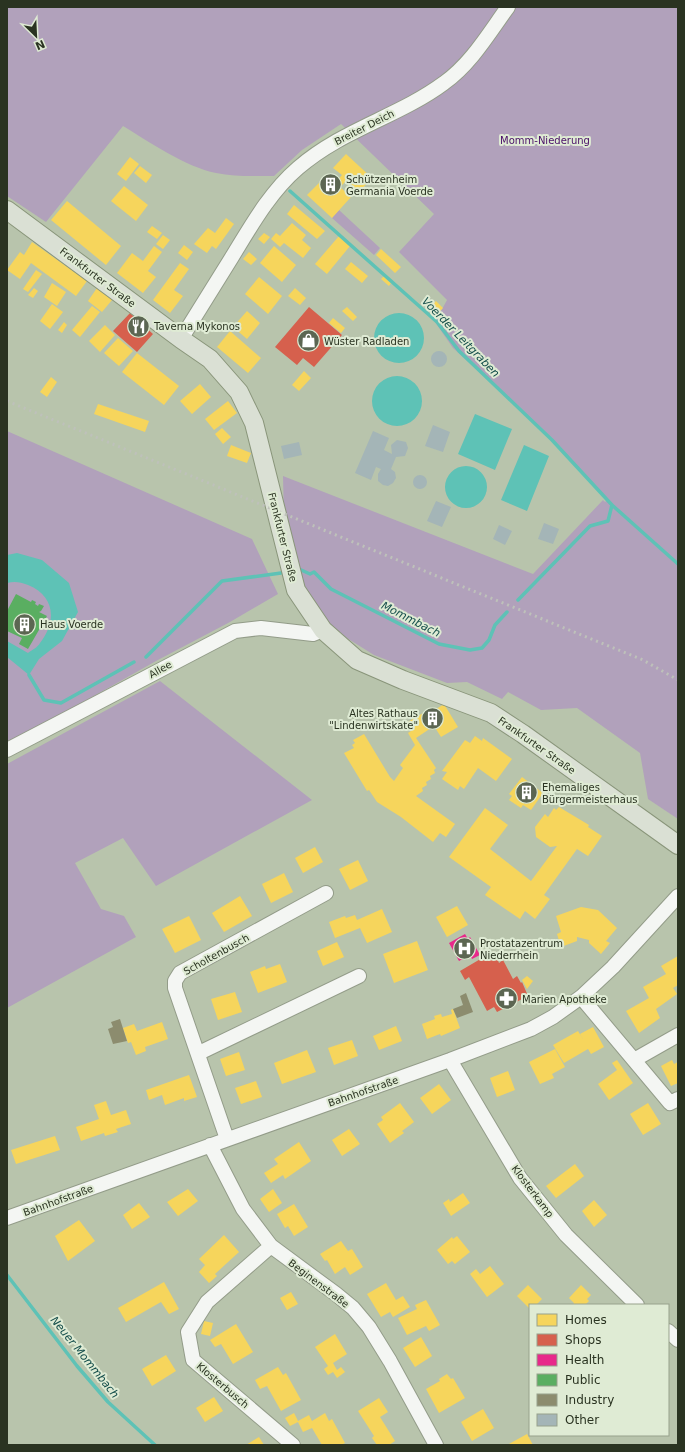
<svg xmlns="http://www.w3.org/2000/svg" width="685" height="1452" font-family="'DejaVu Sans',sans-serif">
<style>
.green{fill:#b1a1bb}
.water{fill:#5ec2b6}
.homes{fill:#f6d55c}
.shops{fill:#d6604d}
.health{fill:#e7298a}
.public{fill:#5aae61}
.industry{fill:#8c8c6e}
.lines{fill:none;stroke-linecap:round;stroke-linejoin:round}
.stream{stroke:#5ec2b6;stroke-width:3.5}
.building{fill:#a4b5b7}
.minor-casing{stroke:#939c89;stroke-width:16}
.major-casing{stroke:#89957a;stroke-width:20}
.minor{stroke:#f4f6f3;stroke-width:14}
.major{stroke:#dae0d4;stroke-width:18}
.rail{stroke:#bec1ba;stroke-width:3;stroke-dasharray:2 4;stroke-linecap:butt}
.labels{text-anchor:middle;stroke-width:4;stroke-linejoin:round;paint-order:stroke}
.street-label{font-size:10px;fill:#2a3321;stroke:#dfebd4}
.park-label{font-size:10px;fill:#480d67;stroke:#dfebd4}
.poi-label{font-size:10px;fill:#2a3321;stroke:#dfebd4;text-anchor:start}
.water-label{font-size:11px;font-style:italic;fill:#134d4a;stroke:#dfebd4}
</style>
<rect width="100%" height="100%" fill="#b8c4ac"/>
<!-- green -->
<path class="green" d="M7 7H678V819L648 799 640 753 577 708 541 710 508 692 502 699 467 682 447 683 374 655 334 630 315 607 304 584 291 544 284 519 283 476 533 574 603 500 605 502 607 500 547 434 453 348 435 322 447 300 399 252 434 214 341 124 302 150 274 176C254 176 234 177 216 173 186 167 149 142 123 126L46 222 7 196Z
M339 210 380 248 374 255 332 218Z
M7 431 252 539 278 594 230 622 156 661 7 745Z
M160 681 312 800 156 886 123 838 75 863 101 909 124 916 136 937 7 1008V764Z"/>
<!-- water -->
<path class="water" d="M374 338a25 25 0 1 1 50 0a25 25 0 1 1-50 0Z
M372 401a25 25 0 1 1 50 0a25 25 0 1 1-50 0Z
M475 414 512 429 495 470 458 454Z
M524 445 549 456 527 511 501 500Z
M445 487a21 21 0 1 1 42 0a21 21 0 1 1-42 0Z
M17 553 42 560 69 583 78 612 62 641 39 659 29 675 7 657V641L28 653C32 650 38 647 40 643 57 621 55 596 28 585 20 582 15 581 7 583V555Z"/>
<!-- homes -->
<path class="homes" d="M346 154 372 178 359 192 347 180 340 187 351 197 332 218 307 195 327 175 335 183 342 175 333 168Z
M130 157 139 164 126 181 117 174Z
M140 166 152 175 146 183 134 173Z
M124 186 148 205 136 221 111 201Z
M67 201 121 246 106 265 51 220Z
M294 205 325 231 317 239 287 214Z
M226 218 234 224 216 249 212 246 207 253 194 244 208 228 215 233Z
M292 223 306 235 302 240 311 248 303 258 284 243 280 247 271 239 276 233 280 236Z
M152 226 162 233 157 239 147 232Z
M264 233 270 237 264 244 258 239Z
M163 235 170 240 163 249 156 244Z
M339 236 350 246 327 274 315 264Z
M32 242 87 281 76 296 31 263 20 279 7 270 20 252 24 255Z
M184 245 193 252 187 260 178 253Z
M154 246 162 252 148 271 156 277 143 293 117 273 132 253 143 261Z
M274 246 296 265 282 282 260 263Z
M381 249 401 267 395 273 376 255Z
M249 252 257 259 251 265 243 259Z
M351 262 368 276 362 283 345 269Z
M180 263 189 269 174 290 183 296 170 313 153 300Z
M36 270 42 274 28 292 23 289Z
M384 276 391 283 389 286 381 279Z
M259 277 282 296 268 314 245 294Z
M52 283 66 292 57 306 44 297Z
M34 288 38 291 33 298 28 295Z
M97 288 112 300 102 312 88 301Z
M295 288 306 298 300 305 288 296Z
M436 301 443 308 437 314 430 307Z
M52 304 63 312 50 329 40 321Z
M92 306 100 312 80 337 72 330Z
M347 307 357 317 353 321 342 311Z
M247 311 260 323 247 339 233 327Z
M333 318 345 328 341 333 329 323Z
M64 322 67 325 62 333 58 330Z
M105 325 115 335 100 352 89 341Z
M230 331 261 358 248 373 217 347Z
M118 338 133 351 119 366 104 353Z
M137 353 179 386 164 405 122 372Z
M304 371 311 378 299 391 292 385Z
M51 377 57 382 47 397 40 392Z
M200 384 211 397 192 414 180 401Z
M228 401 237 413 214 430 205 419Z
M98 404 149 421 145 432 94 414Z
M222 428 231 437 223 444 215 434Z
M231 445 251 453 247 463 227 456Z
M444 704 458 727 441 737 434 726 416 738 436 768 434 770 435 773 430 776 431 779 426 782 427 785 422 788 423 791 416 796 455 824 446 837 440 833 433 842 401 817 377 802 369 790 367 791 344 753 354 748 352 745 355 743 353 740 364 734 390 777 394 781 403 768 400 765 415 745 408 733 411 731 406 723 425 712 427 715Z
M475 736 482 741 483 738 512 759 496 781 478 768 464 789 460 786 458 790 442 779 447 772 442 771 465 740 470 743Z
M522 777 543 793 531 810 523 805 521 808 509 800 512 796 509 794Z
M559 807 589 825 588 827 602 836 588 856 577 849 544 895 550 899 535 919 525 911 520 919 485 895 491 887 449 857 485 808 508 825 490 849 531 881 557 846 550 847 536 837 535 827 545 814 548 817 554 808 556 810Z
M315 847 323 862 303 873 295 858Z
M358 860 368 881 350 890 339 869Z
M284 873 293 892 271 903 262 884Z
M240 896 252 916 224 932 212 913Z
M457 906 468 925 447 937 436 917Z
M581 907 598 910 617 928 606 941 610 943 601 954 589 943V940L577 937V941L561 947 557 934 561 932 556 916Z
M382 909 392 932 367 943 360 928 335 938 329 922 345 916 346 918 355 915 357 920Z
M189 916 201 940 175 953 162 929Z
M417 941 428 970 394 983 383 954Z
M337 942 344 957 323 966 317 951Z
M678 956V985L673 988 677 994 656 1009 660 1018 639 1033 626 1011 649 998 643 987 666 974 661 966Z
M280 964 287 982 258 993 250 972 265 966 266 969Z
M527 976 533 981 527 989 522 980Z
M235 992 242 1012 218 1020 211 999Z
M453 1009 460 1028 441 1036 440 1034 427 1039 422 1024 435 1019 434 1016 441 1014 442 1017 452 1014 451 1010Z
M162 1022 168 1039 145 1047 146 1051 136 1055 131 1042 128 1043 123 1028 134 1024 137 1031Z
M396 1026 402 1041 379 1050 373 1036Z
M593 1027 604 1047 591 1054 588 1049 564 1063 553 1045 578 1031 584 1041 580 1034Z
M352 1040 358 1056 334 1065 328 1048Z
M555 1049 565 1067 552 1074 554 1078 540 1084 529 1062Z
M307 1050 316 1072 282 1084 274 1063Z
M239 1052 245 1070 226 1076 220 1059Z
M617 1060 633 1083 609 1100 598 1084 617 1070 612 1063Z
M672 1060 674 1064 678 1062V1083L671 1086 661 1066Z
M508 1071 515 1090 497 1097 490 1078Z
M189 1075 197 1097 184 1101V1098L165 1105 162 1095 149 1100 146 1090Z
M256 1081 262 1097 241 1104 235 1088Z
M439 1084 451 1100 432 1114 420 1098Z
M106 1101 111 1115 126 1110 131 1124 116 1129 118 1132 105 1136 104 1133 81 1141 76 1127 99 1119 94 1105Z
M400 1103 414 1122 402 1131 404 1133 390 1143 377 1124 383 1120 381 1117Z
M648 1103 661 1124 643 1135 630 1114Z
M349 1129 360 1144 342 1156 332 1140Z
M55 1136 60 1150 16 1164 11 1150Z
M299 1142 311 1161 285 1179 283 1175 271 1183 264 1173 278 1164 274 1159Z
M575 1164 584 1176 556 1198 546 1186Z
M188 1189 198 1201 178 1216 167 1202Z
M273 1189 282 1203 269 1212 260 1199Z
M463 1193 470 1203 451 1216 443 1203 449 1199 450 1202Z
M594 1200 607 1215 594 1227 582 1211Z
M139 1203 150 1217 132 1229 123 1215Z
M294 1204 308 1227 294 1236 288 1226 285 1228 277 1214Z
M79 1220 95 1241 68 1261 55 1236Z
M224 1235 239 1252 215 1274 217 1276 209 1283 199 1272 205 1265 199 1259Z
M457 1236 470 1252 455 1264 452 1261 448 1264 437 1250 452 1237 453 1239Z
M341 1241 348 1251 352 1249 363 1267 350 1275 345 1267 335 1274 327 1260 325 1261 320 1254Z
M490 1266 504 1284 487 1297 470 1274 476 1269 480 1274Z
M164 1282 179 1309 169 1314 161 1302 126 1322 118 1308Z
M386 1283 396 1300 403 1296 410 1307 393 1317 390 1312 381 1317 367 1294Z
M528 1285 542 1299 536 1305H530V1309L517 1296Z
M581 1285 591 1295 587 1299 589 1301 585 1305H573L574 1303 569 1298Z
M291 1292 298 1304 287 1310 280 1298Z
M426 1300 440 1325 429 1331 426 1326 407 1335 398 1318 417 1309 415 1305Z
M204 1321 213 1323 210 1336 201 1334Z
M236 1324 253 1352 233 1364 221 1344 215 1347 210 1340Z
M335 1334 347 1354 333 1363 337 1370 341 1367 345 1372 337 1378 333 1372 328 1375 324 1369 328 1366 315 1347Z
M421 1337 432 1356 415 1367 403 1348Z
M166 1355 176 1371 152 1386 142 1369Z
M278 1367 283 1375 286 1373 301 1400 281 1411 267 1386 260 1389 255 1380Z
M447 1374 451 1379 453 1378 465 1398 439 1413 426 1389 440 1381 439 1379Z
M214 1397 223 1411 205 1422 196 1408Z
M379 1398 388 1412 380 1417 395 1441 389 1445H377L372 1438 374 1436 358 1411Z
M483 1409 494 1428 472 1441 461 1422Z
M294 1413 298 1421 309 1415 312 1421 325 1413 329 1421 332 1419 345 1443 341 1445H322L312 1428 303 1432 298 1422 290 1426 285 1418Z
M527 1434 533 1445H507Z
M259 1437 264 1445H246Z"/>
<!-- shops -->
<path class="shops" d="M309 307 342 335 314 367 303 358 297 365 275 347Z
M130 313 153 334 137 352 113 331Z
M494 951 499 963 503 960 513 979 517 976 521 983 522 982 528 996 497 1012 494 1007 487 1011 469 977 465 980 460 971Z"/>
<!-- health -->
<path class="health" d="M465 934 468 939 470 937 480 955 472 959 470 955 459 961 449 943Z"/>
<!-- public -->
<path class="public" d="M16 594 31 602 32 600 36 602 35 604 38 606 39 604 44 606 41 611 39 612 47 616 28 649 19 644 22 638 7 631V611Z"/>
<!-- industry -->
<path class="industry" d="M466 993 473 1012 457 1018 453 1009 463 1005 460 996Z
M120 1019 127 1041 113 1044 108 1029 113 1027 111 1022Z"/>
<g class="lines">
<!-- stream -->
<path class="stream" d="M290 191 437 322 459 351 552 440 612 505 678 564
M299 569 310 574 314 572 331 589 439 644 470 650 482 648 489 640 495 625 507 612
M518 600 590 526 608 521 612 505
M146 657 222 581 281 573
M29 675 44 700 61 703 134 662
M7 1275 77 1366 108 1402 155 1445"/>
</g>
<!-- building -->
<path class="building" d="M431 359a8 8 0 1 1 16 0a8 8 0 1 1-16 0Z
M433 425 450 432 443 452 425 446Z
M373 431 389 438 384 450 392 454 391 445 397 440 406 442 408 448 405 456 396 457 391 469 395 472 396 478 393 483 388 486 383 485 378 481V474L381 469 376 467 371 480 355 473Z
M299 442 302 455 284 459 281 446Z
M413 482a7 7 0 1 1 14 0a7 7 0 1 1-14 0Z
M436 501 451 507 442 527 427 521Z
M544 523 559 529 553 544 538 539Z
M499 525 512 531 505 545 493 539Z"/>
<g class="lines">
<defs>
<path id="minor" d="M181 339C198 312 215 284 232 257 251 226 270 192 298 168 343 129 398 117 444 83 471 64 489 33 508 7
M7 750 235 631 261 628 313 634 323 630
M581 997 670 1103 678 1099
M199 1053 359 976
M450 1060 520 1178 566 1235 637 1305
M634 1060 678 1035
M227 1139 175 988V981L180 973 326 893
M210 1145 243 1209 271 1246 336 1294 353 1308 369 1327 390 1361 436 1445
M7 1218 450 1060 531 1029 553 1017 581 997 613 967 678 896
M271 1246 207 1302 188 1332 193 1360 293 1445
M668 1331 678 1340"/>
<path id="major" d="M7 210 181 339 210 359 239 392 254 423 296 590 323 630 357 660 403 680 491 713 523 734 678 845"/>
</defs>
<!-- minor casing -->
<use href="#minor" class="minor-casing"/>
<!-- major casing -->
<use href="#major" class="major-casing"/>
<!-- minor -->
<use href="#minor" class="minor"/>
<!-- major -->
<use href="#major" class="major"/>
<!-- rail -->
<path class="rail" d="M7 401 643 660 678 680"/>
</g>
<!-- icons -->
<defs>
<symbol id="building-disc" viewBox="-11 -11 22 22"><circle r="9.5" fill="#5c6652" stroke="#dfebd4"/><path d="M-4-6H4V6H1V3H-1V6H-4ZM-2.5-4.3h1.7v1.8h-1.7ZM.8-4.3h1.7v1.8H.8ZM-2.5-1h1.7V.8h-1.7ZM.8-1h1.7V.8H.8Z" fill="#fff"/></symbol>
<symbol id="restaurant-disc" viewBox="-11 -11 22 22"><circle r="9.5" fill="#5c6652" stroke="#dfebd4"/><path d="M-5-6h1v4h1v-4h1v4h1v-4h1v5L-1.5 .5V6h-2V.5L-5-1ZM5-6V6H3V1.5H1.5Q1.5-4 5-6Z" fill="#fff"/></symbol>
<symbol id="shop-disc" viewBox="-11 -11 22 22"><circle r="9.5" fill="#5c6652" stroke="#dfebd4"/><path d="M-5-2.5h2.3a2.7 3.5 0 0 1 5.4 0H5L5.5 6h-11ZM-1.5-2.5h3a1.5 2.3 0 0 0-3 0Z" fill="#fff"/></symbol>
<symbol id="hospital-disc" viewBox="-11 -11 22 22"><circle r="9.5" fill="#5c6652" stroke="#dfebd4"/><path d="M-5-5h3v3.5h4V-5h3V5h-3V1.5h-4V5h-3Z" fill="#fff"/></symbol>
<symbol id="pharmacy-disc" viewBox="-11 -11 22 22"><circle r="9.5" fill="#5c6652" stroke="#dfebd4"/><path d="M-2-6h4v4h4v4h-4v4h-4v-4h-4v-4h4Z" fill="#fff"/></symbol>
</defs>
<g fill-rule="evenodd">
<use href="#building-disc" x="318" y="172" width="25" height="25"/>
<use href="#restaurant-disc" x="126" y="314" width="25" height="25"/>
<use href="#shop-disc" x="296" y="328" width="25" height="25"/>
<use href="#building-disc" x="12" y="612" width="25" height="25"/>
<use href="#building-disc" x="420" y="706" width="25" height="25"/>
<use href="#building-disc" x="514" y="780" width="25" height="25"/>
<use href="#hospital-disc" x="452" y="936" width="25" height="25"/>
<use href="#pharmacy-disc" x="494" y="986" width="25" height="25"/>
</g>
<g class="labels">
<!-- street labels -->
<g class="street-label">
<text transform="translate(364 127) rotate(-27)" y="4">Breiter Deich</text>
<text transform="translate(98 277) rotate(37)" y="4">Frankfurter Straße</text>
<text transform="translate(283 537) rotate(76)" y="4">Frankfurter Straße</text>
<text transform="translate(160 669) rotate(-29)" y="4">Allee</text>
<text transform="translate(537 745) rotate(35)" y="4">Frankfurter Straße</text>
<text transform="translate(216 954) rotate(-29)" y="4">Scholtenbusch</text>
<text transform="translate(363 1091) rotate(-19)" y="4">Bahnhofstraße</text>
<text transform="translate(533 1191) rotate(53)" y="4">Klosterkamp</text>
<text transform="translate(58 1200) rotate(-20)" y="4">Bahnhofstraße</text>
<text transform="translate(319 1283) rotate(37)" y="4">Beginenstraße</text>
<text transform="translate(223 1385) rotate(40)" y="4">Klosterbusch</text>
</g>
<!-- park labels -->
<g class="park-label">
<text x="545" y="144">Momm-Niederung</text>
</g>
<!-- poi labels -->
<g class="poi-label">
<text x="346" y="183">Schützenheim<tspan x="346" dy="12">Germania Voerde</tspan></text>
<text x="154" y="330">Taverna Mykonos</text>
<text x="324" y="345">Wüster Radladen</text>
<text x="40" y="628">Haus Voerde</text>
<text x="418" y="717" text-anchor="end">Altes Rathaus<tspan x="418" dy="12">"Lindenwirtskate"</tspan></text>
<text x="542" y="791">Ehemaliges<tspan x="542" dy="12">Bürgermeisterhaus</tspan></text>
<text x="480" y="947">Prostatazentrum<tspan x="480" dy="12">Niederrhein</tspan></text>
<text x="522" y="1003">Marien Apotheke</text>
</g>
<!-- water labels -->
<g class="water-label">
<text transform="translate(461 337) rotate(46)" y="4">Voerder Leitgraben</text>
<text transform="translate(411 619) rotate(27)" y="4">Mommbach</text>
<text transform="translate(85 1357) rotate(51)" y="4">Neuer Mommbach</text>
</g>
</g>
<!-- border -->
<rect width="685" height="1452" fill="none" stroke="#2a3321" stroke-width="16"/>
<!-- legend -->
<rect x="529" y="1304" width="140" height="132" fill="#dfebd4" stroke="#97a18c"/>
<rect x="537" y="1314" width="20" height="12" fill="#f6d55c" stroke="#97a18c"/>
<text x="565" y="1324" font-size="12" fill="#2a3321">Homes</text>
<rect x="537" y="1334" width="20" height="12" fill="#d6604d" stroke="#97a18c"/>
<text x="565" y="1344" font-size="12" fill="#2a3321">Shops</text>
<rect x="537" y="1354" width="20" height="12" fill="#e7298a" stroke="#97a18c"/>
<text x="565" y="1364" font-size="12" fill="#2a3321">Health</text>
<rect x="537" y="1374" width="20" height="12" fill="#5aae61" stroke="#97a18c"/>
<text x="565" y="1384" font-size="12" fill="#2a3321">Public</text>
<rect x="537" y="1394" width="20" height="12" fill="#8c8c6e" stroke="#97a18c"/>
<text x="565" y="1404" font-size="12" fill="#2a3321">Industry</text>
<rect x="537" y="1414" width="20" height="12" fill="#a4b5b7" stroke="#97a18c"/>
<text x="565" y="1424" font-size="12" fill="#2a3321">Other</text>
<!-- north arrow -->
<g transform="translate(36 36) rotate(156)" stroke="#dfebd4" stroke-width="3" paint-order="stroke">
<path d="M0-3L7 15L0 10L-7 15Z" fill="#2a3321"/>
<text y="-6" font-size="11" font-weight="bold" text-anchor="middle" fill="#2a3321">N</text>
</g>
</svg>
